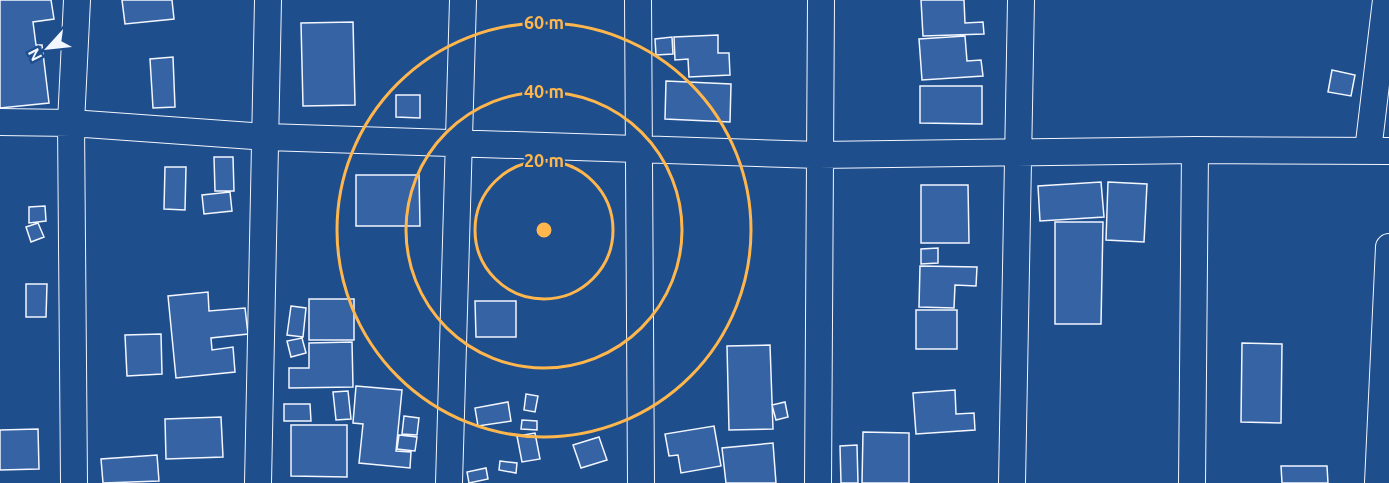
<svg xmlns="http://www.w3.org/2000/svg" width="1389" height="483" font-family="Ubuntu,sans-serif">
<style>
.building{fill:#3563a3;stroke:#f2f6ff;stroke-width:1.5}
.lines{fill:none;stroke-linecap:round;stroke-linejoin:round}
.minor-casing{stroke:#f2f6ff;stroke-width:28}
.minor{stroke:#1f4e8c;stroke-width:26}
.ring{fill:none;stroke:#ffb74d;stroke-width:3}
.centre{fill:#ffb74d;stroke:#1f4e8c;stroke-width:3}
.ring-label{font-size:18px;text-anchor:middle;font-weight:bold;fill:#ffb74d;stroke:#1f4e8c;stroke-width:4.5;stroke-linejoin:round;paint-order:stroke}
</style>
<rect width="100%" height="100%" fill="#1f4e8c"/>
<!-- building -->
<path class="building" d="M0 0H51L54 19 33 22 36 45H42L49 103 0 108Z
M122 0H172L174 19 125 24Z
M921 0H964L965 23 983 22 984 34 923 36Z
M353 22 355 105 303 106 301 23Z
M718 35V53H729L730 75 689 77 688 59 675 60 674 37Z
M965 36 967 61 981 60 983 76 922 80 919 39Z
M672 37 673 54 656 55 655 39Z
M173 57 175 107 153 108 150 59Z
M1332 70 1355 75 1351 96 1328 92Z
M666 81 731 84 730 122 665 119Z
M920 86H982V124L920 123Z
M396 95H420V118L396 117Z
M214 157H233L234 191H215Z
M165 167H186L185 210 164 209Z
M356 175H419L420 226H356Z
M1101 182 1104 217 1040 221 1038 186Z
M1108 182 1147 184 1144 242 1106 240Z
M921 185H968L969 243H921Z
M230 192 232 211 204 214 202 195Z
M45 206 46 221 29 223V207Z
M1055 222H1103L1101 324H1055Z
M38 223 44 237 31 242 26 227Z
M938 248V263L921 264V249Z
M920 266 977 267 976 286 955 285 954 308 919 307Z
M26 284H47L46 317H26Z
M208 292 209 311 245 308 248 334 211 338 212 350 233 347 235 372 176 378 168 296Z
M309 299H354V340H309Z
M475 301H516V337H476Z
M291 306 306 308 303 337 287 335Z
M916 310H957V349H916Z
M161 334 162 374 127 376 125 335Z
M302 338 306 353 291 357 287 341Z
M352 342 353 387 289 388V368H309V343Z
M1242 343 1282 344 1281 423 1241 422Z
M770 345 773 429 729 430 727 346Z
M356 386 402 390 396 451 411 452 410 468 359 463 363 424 353 423Z
M955 390 956 414 974 413 975 430 916 434 913 393Z
M348 391 351 419 336 420 333 392Z
M526 394 538 396 535 412 524 410Z
M508 402 511 421 478 426 475 408Z
M785 402 788 417 776 420 772 405Z
M284 404H310L311 421H284Z
M404 416 419 418 417 435 402 434Z
M221 417 223 457 166 459 165 419Z
M522 420 537 421V430L521 429Z
M291 425H347V477L291 476Z
M714 426 721 466 681 473 678 455 669 456 665 434Z
M38 429 39 469 0 470V430Z
M863 432 909 433V483H862Z
M535 433 540 459 522 462 517 436Z
M399 435 417 437 415 451 397 449Z
M599 437 607 460 581 468 573 445Z
M773 443 776 483H726L722 448Z
M857 445 858 483H841L840 446Z
M157 455 159 481 103 483 101 459Z
M500 461 517 463 516 473 499 470Z
M1281 466H1327L1328 483H1282Z
M486 468 488 479 469 483 467 472Z"/>
<g class="lines">
<defs>
<path id="minor" d="M638 0 641 483
M0 122 71 123 267 137 819 155 1195 150 1389 151
M1368 151 1386 0
M74 483 71 123 77 0
M258 483 268 0
M449 483 463 0
M818 483 821 0
M1012 483 1021 0
M1192 483 1195 150
M1378 483 1389 247"/>
</defs>
<!-- minor casing -->
<use href="#minor" class="minor-casing"/>
<!-- minor -->
<use href="#minor" class="minor"/>
</g>
<!-- distance rings -->
<g class="ring">
<circle cx="544" cy="230" r="69"/>
<circle cx="544" cy="230" r="138"/>
<circle cx="544" cy="230" r="207"/>
</g>
<circle cx="544" cy="230" r="9" class="centre"/>
<g class="ring-label">
<text x="544" y="29">60 m</text>
<text x="544" y="98">40 m</text>
<text x="544" y="167">20 m</text>
</g>
<!-- north arrow -->
<g transform="translate(48 48) rotate(243)" stroke="#1f4e8c" stroke-width="4.5" paint-order="stroke">
<path d="M0-4.5L10 22L0 15L-10 22Z" fill="#f2f6ff"/>
<text y="-9" font-size="16" font-weight="bold" text-anchor="middle" fill="#f2f6ff">N</text>
</g>
</svg>
